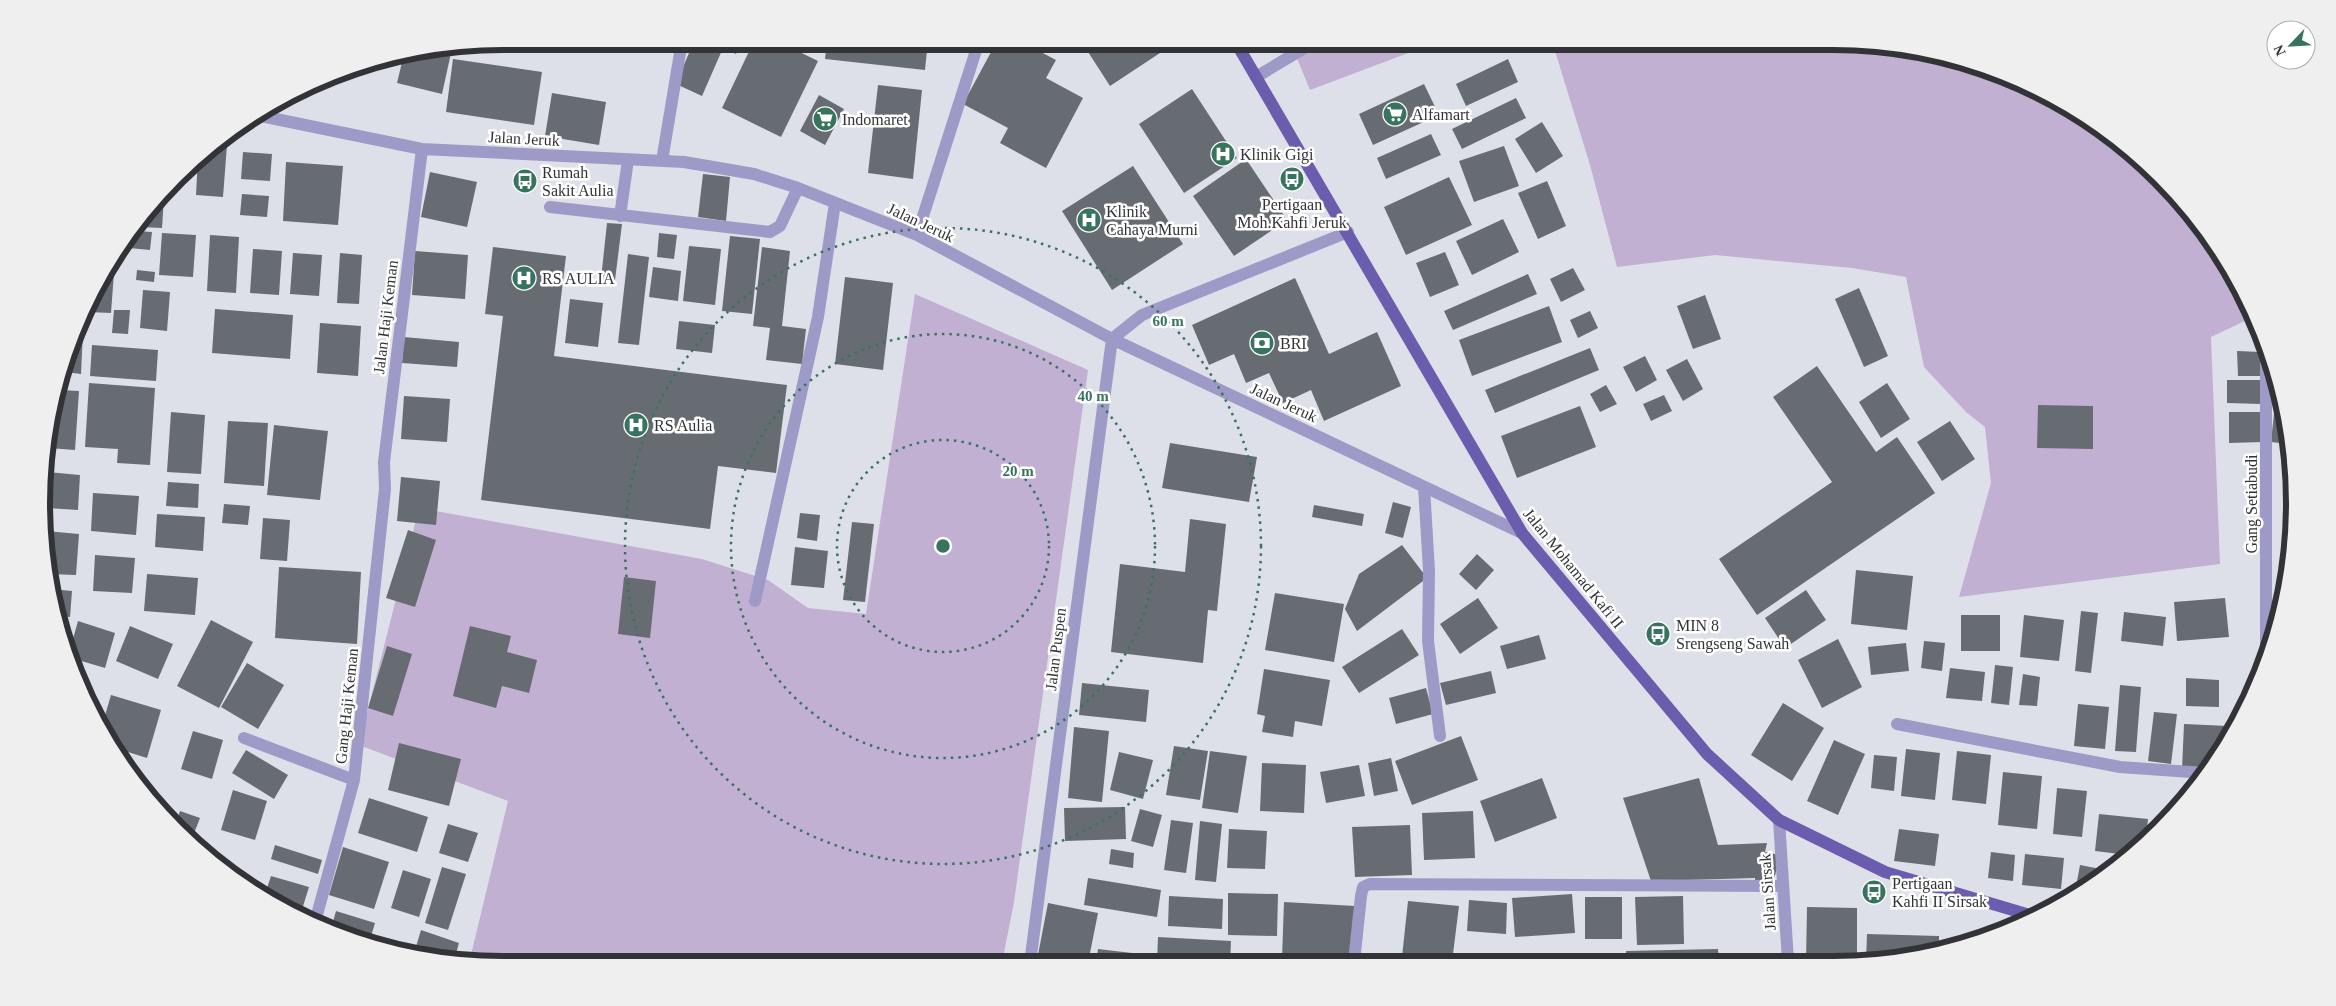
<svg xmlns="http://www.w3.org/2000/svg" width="2336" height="1006" font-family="'Times New Roman',serif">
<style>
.green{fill:#c2b0d2}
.building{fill:#676c72}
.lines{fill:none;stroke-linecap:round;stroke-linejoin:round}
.minor{stroke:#9e9ac7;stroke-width:12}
.major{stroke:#6a5dad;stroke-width:12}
.ring{fill:none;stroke:#38735d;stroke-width:2.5;stroke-dasharray:2.5 5}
.labels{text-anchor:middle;stroke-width:5;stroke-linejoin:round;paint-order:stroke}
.poi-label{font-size:16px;fill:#323336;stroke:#fff;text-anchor:start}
.street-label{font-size:16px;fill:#323336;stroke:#fff}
.rim{fill:none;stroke:#323336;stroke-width:6}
.centre{fill:#38735d;stroke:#fff;stroke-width:2.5}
.ring-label{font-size:15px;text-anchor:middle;font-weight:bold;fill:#38735d;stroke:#fff;stroke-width:5;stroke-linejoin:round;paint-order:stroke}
</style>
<rect width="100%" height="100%" fill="#dde0e8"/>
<!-- green -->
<path class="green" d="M1290 41H1440L1310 90Z
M1552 41H1833L1982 66 2064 103 2138 156 2200 222 2249 304V319L2211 337 2220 564 1959 597 1991 483 1985 427 1966 412 1924 367 1906 277 1852 268 1715 255 1617 267 1590 165Z
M915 294 1088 370 1014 902 1002 963 503 965 470 959 508 801 359 745 419 508 702 559 768 580 808 608 866 614Z"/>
<!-- building -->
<path class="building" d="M535 41H571L568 52Z
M694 41H742L736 54 723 48 702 96 676 84Z
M754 41H777L818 61 781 137 722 108Z
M827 41H928L925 70 825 59Z
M997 41H1020L1056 60 1046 78 1083 98 1046 168 1000 143 1008 128 963 104Z
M1081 41H1152L1160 53 1110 86Z
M443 51 451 53 442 94 397 83 403 58Z
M453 59 542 72 534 125 446 112Z
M1508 59 1518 82 1466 106 1456 84Z
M1424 84 1439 115 1373 145 1359 114Z
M878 85 922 90 913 179 868 173Z
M1192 89 1237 158 1184 193 1139 124Z
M552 93 606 102 599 145 545 136Z
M819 95 844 109 825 145 800 131Z
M1516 98 1526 118 1462 149 1452 129Z
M1542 122 1563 156 1536 173 1515 139Z
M1431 134 1441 155 1386 179 1377 158Z
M215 144 227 145 223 197 196 195 198 157Z
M1504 146 1519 186 1474 202 1459 161Z
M243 152 272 154 270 181 241 179Z
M1246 159 1287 220 1234 256 1193 196Z
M286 162 343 166 338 225 283 221Z
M1133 166 1183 244 1112 290 1062 211Z
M430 172 477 182 467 227 421 217Z
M703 174 730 177 726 221 698 217Z
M1449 177 1472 225 1406 255 1384 207Z
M1547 181 1566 226 1538 239 1518 193Z
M242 194 269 196 267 217 240 215Z
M164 198 162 228 141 227 143 223Z
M1503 219 1519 252 1472 275 1456 241Z
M607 223 622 224 615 280 601 279Z
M137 231 152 232 150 250 129 248 130 239Z
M162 233 196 235 193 277 159 275Z
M659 233 677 235 674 259 657 257Z
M210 235 239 237 236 293 207 291Z
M730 236 760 239 752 314 722 311Z
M689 246 721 249 715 305 683 301Z
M493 247 566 256 554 356 787 385 776 473 718 466 710 529 481 500 503 316 485 314Z
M762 247 790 251 782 326 806 329 802 364 766 360 770 328 753 326Z
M253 249 282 251 279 295 250 293Z
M415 251 468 255 465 299 412 295Z
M1445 252 1459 285 1430 297 1416 263Z
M293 253 322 255 319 296 290 294Z
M340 253 362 255 359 304 337 303Z
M628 254 649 257 639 345 618 343Z
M653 267 681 271 678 301 649 297Z
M1573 268 1585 290 1561 302 1550 279Z
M137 270 155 272 154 282 136 280Z
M104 272 114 273 111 313 88 312Z
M1528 274 1537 294 1453 330 1444 311Z
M845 277 893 283 883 370 835 364Z
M1295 278 1329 354 1377 332 1401 386 1324 421 1311 390 1283 403 1269 373 1246 383 1234 354 1209 365 1192 325Z
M1859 288 1888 356 1864 367 1835 299Z
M143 290 170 292 167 331 140 328Z
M1705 295 1721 339 1693 349 1677 306Z
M570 299 603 303 598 347 565 343Z
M1549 306 1562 342 1472 376 1459 340Z
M215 309 293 315 290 359 212 353Z
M114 310H130L128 334 112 333Z
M1590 311 1598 328 1578 338 1570 320Z
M679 321 715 325 712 353 676 349Z
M320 323 361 326 358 376 317 373Z
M81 331 83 332 81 374 65 372Z
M404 337 459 342 457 367 402 363Z
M92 345 158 350 156 381 90 376Z
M1590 348 1599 370 1495 413 1485 390Z
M2237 351 2261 352 2262 376H2238Z
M1645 356 1657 380 1636 392 1623 367Z
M1687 359 1703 389 1683 401 1666 370Z
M1817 366 1876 452 1897 437 1935 493 1757 615 1719 559 1832 482 1773 397Z
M2227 380H2261V404L2227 403Z
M89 383 155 388 150 465 117 463 118 449 85 447Z
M1887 383 1910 419 1881 438 1859 402Z
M1606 385 1617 404 1600 412 1590 394Z
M59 390 79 391 75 450 49 448 50 413Z
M1664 395 1672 411 1651 421 1643 404Z
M404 396 450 399 447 442 401 439Z
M2038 405 2093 406V449L2037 448Z
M1580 406 1596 447 1517 478 1501 436Z
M171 412 205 415 201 474 167 472Z
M2229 412H2262L2263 442 2229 443Z
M2274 413 2284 414 2289 444 2271 442Z
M228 421 268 423 264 486 224 483Z
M1950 421 1975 459 1942 481 1917 442Z
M274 425 328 431 320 500 267 495Z
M1170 443 1257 457 1249 502 1162 488Z
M48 472 80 475 78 510 47 508Z
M401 477 440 481 436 525 397 521Z
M168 482 199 484 198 508 166 506Z
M93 493 139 496 136 535 91 531Z
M1393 502 1411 507 1403 538 1385 533Z
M224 504 250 506 248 525 222 523Z
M1314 505 1364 514 1362 526 1312 517Z
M800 513 820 515 817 541 797 538Z
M157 514 205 517 203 551 155 547Z
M263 518 290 520 287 561 260 559Z
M1190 519 1226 524 1217 611 1208 610 1203 663 1111 652 1120 564 1185 572Z
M852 522 874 524 865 602 843 600Z
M408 530 436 540 415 607 386 598Z
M46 531 79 534 76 575 48 574 45 564Z
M1402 545 1427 578 1357 631 1345 609 1359 574Z
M795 547 828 551 824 588 791 585Z
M1477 554 1494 570 1476 590 1459 574Z
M95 555 135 558 132 593 93 591Z
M279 567 361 572 357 644 275 638Z
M1856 570 1913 576 1907 630 1851 624Z
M147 574 198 578 195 615 144 611Z
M624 577 656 581 650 638 618 634Z
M51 589 72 591 70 617 58 616Z
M1806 590 1826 620 1785 648 1765 618Z
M1275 593 1344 604 1334 662 1265 650Z
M1478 598 1498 628 1460 654 1440 624Z
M2225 598 2229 637 2177 641 2174 602Z
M2081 611 2098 613 2091 673 2075 671Z
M2124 612 2166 617 2163 646 2121 641Z
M1961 615H2000V651H1961Z
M2024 615 2064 620 2059 661 2020 657Z
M211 620 253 642 219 708 177 686Z
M78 621 115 633 105 668 68 657Z
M130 626 173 644 158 679 116 661Z
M470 626 511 636 507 652 537 660 529 693 502 686 496 708 453 696Z
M1402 629 1419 655 1359 693 1342 667Z
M1539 635 1546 659 1507 669 1500 646Z
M1838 639 1862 687 1822 708 1798 660Z
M1924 641 1945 643 1942 671 1921 668Z
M1906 643 1909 671 1871 675 1868 647Z
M387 646 412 654 393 716 368 708Z
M247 663 284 685 258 729 221 707Z
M1995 665 2013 667 2009 705 1991 703Z
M1950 668 1985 672 1982 701 1946 698Z
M1264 669 1330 680 1322 726 1295 721 1293 737 1262 732 1265 716 1257 714Z
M1491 671 1496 693 1446 705 1440 683Z
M2023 674 2040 677 2037 706 2019 705Z
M2186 678 2219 680V707L2186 706Z
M1082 683 1149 690 1146 722 1079 715Z
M2120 685 2141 687 2136 752 2115 751Z
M1426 688 1433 714 1396 724 1389 698Z
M111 695 161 710 147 758 115 748 103 734 101 729Z
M1783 703 1824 728 1792 781 1751 755Z
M2078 704 2109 707 2105 749 2074 746Z
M2154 712 2177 714 2171 764 2148 761Z
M2184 724 2228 726V731L2207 771 2182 769Z
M1074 727 1109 731 1102 802 1068 798Z
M193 731 223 740 212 779 181 769Z
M1461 736 1478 780 1412 805 1395 761Z
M1834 740 1865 754 1838 815 1807 801Z
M399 743 461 759 449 806 388 790Z
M1174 746 1208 751 1200 800 1166 795Z
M1906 749 1940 753 1935 800 1901 796Z
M246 750 288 775 274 799 232 773Z
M1210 751 1247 756 1238 813 1202 808Z
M1957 751 1991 755 1986 804 1952 800Z
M1119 752 1153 760 1143 799 1110 790Z
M1874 755 1897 757 1894 791 1871 788Z
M1391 758 1398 791 1374 796 1368 763Z
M1262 763 1306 765 1304 813 1260 811Z
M1359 765 1365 796 1326 803 1320 772Z
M2003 772 2042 776 2037 829 1998 825Z
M1542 778 1557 818 1495 842 1480 801Z
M1699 778 1718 845 1767 843 1765 852 1780 855 1773 884 1755 885V878L1651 881 1623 798Z
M2186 783 2200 784 2186 798Z
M2057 788 2087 791 2082 837 2053 834Z
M233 790 267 801 255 840 221 830Z
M369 798 428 817 417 852 358 833Z
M1125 807 1126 839 1065 841 1064 808Z
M1140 809 1162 815 1153 847 1131 841Z
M180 811 200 818 191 841 176 823Z
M1473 811 1475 858 1424 860 1422 813Z
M2099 814 2148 819 2146 838 2128 855 2095 851Z
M1171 820 1193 823 1186 873 1164 870Z
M1200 821 1222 824 1216 882 1195 880Z
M448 824 478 833 468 862 439 853Z
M1410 825 1412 875 1355 877 1352 827Z
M1229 829 1267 831 1265 869 1227 868Z
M1899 829 1939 834 1935 866 1894 861Z
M275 845 322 860 318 874 271 859Z
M343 847 389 862 374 909 329 895Z
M1111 849 1134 853 1133 868 1109 864Z
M1991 852 2015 855 2013 881 1988 878Z
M2025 854 2064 858 2061 889 2022 885Z
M2080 865 2111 871 2075 892Z
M442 867 466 874 448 930 425 923Z
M403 870 431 879 419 917 391 908Z
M271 876 309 887 300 916 264 897Z
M1088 878 1161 890 1157 917 1084 905Z
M1228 893 1278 894 1277 936 1228 935Z
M1572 894 1575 933 1515 937 1512 898Z
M1169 896 1223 899 1222 929 1168 926Z
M1683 896 1684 944 1637 945 1635 897Z
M1585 897H1622V939H1585Z
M1469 900 1507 903 1506 934 1467 931Z
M1408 901 1459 906 1452 962 1402 957Z
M1284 902 1355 906 1351 961 1282 958Z
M1048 903 1098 913 1088 963H1055L1037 960Z
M1807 907 1857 908V961H1806Z
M336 911 375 923 369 943 354 940 331 929Z
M421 930 459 943 455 957 415 950Z
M1867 934 1939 936V949L1894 961H1866Z
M1158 937 1231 941 1230 963H1157Z
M1098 949 1132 953 1131 963H1096Z
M1718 949 1719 961 1626 962V951Z
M1546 956 1596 957V962H1546Z
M1385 957 1411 961V962H1384Z"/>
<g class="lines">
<!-- minor -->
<path class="minor" d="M1256 77 1316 41
M256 115 422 149 684 162 754 174 798 188 917 235 1112 339 1522 533
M662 161 682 41
M550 207 770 232 780 226 798 188
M620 216 628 160
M917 235 979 41
M1424 487 1429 570 1428 641 1440 736
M755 601 818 317 835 203
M2266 660V349
M1897 724 2120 767 2205 773
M244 738 354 780
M1779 820 1788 961
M315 922 354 780 385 489 384 462 422 149
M1354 962 1361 896 1363 887 1370 884 1783 886
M1030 963 1112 339 1142 315 1348 232"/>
<!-- major -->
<path class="major" d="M1235 41 1522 533 1707 754 1779 820 1885 872 2033 916"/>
</g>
<!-- distance rings -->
<g class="ring">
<circle cx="943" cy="546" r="106"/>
<circle cx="943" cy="546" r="212"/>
<circle cx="943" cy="546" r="318"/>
</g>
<!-- icons -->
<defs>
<symbol id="supermarket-disc" viewBox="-11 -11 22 22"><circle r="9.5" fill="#38735d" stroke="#fff"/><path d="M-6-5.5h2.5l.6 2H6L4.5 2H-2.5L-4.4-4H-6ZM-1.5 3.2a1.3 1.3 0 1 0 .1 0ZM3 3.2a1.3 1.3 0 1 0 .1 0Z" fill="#fff"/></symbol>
<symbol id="hospital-disc" viewBox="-11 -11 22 22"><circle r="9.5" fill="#38735d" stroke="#fff"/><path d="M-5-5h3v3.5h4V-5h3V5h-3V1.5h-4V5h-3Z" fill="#fff"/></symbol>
<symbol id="bus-disc" viewBox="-11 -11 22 22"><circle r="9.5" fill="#38735d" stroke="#fff"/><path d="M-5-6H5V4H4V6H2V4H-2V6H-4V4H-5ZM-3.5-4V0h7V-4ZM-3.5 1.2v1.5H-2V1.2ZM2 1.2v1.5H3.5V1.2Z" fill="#fff"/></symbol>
<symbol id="bank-disc" viewBox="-11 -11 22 22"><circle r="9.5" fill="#38735d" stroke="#fff"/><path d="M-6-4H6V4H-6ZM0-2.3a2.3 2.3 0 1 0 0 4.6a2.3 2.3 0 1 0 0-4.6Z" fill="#fff"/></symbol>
</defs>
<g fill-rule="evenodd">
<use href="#supermarket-disc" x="1381" y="100" width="28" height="28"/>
<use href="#supermarket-disc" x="811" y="105" width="28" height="28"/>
<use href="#hospital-disc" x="1209" y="140" width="28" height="28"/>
<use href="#bus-disc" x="1278" y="165" width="28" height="28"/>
<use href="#bus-disc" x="511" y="167" width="28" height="28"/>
<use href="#hospital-disc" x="1075" y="206" width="28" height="28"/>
<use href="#hospital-disc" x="510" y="264" width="28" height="28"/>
<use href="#bank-disc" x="1248" y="329" width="28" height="28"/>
<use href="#hospital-disc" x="622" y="411" width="28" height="28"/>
<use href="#bus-disc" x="1644" y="620" width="28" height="28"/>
<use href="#bus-disc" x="1860" y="878" width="28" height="28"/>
</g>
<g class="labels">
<!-- poi labels -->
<g class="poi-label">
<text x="1412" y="120">Alfamart</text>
<text x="842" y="125">Indomaret</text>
<text x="1240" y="160">Klinik Gigi</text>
<text x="542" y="178">Rumah<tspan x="542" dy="18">Sakit Aulia</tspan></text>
<text x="1292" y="210" text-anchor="middle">Pertigaan<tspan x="1292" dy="18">Moh.Kahfi Jeruk</tspan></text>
<text x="1106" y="217">Klinik<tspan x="1106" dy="18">Cahaya Murni</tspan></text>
<text x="542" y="284">RS AULIA</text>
<text x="1280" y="349">BRI</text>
<text x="654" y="431">RS Aulia</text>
<text x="1676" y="631">MIN 8<tspan x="1676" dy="18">Srengseng Sawah</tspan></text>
<text x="1892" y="889">Pertigaan<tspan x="1892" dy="18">Kahfi II Sirsak</tspan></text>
</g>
<!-- street labels -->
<g class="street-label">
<text transform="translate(524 138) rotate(3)" y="6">Jalan Jeruk</text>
<text transform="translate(921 222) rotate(25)" y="6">Jalan Jeruk</text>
<text transform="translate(385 317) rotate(-83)" y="6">Jalan Haji Keman</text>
<text transform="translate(1284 402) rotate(25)" y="6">Jalan Jeruk</text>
<text transform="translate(2251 504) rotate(-90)" y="6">Gang Setiabudi</text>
<text transform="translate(1574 568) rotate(51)" y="6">Jalan Mohamad Kafi II</text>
<text transform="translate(1055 649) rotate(-83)" y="6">Jalan Puspen</text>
<text transform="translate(346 706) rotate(-84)" y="6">Gang Haji Keman</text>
<text transform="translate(1767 892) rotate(-94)" y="6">Jalan Sirsak</text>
</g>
</g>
<!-- crop -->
<path d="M0 0H2336V1006H0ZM503 50H1833A453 453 0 0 1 2286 503V503A453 453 0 0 1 1833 956H503A453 453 0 0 1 50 503V503A453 453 0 0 1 503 50Z" fill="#efefef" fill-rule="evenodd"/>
<path class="rim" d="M503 50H1833A453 453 0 0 1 2286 503V503A453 453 0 0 1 1833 956H503A453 453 0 0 1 50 503V503A453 453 0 0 1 503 50Z"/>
<circle cx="943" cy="546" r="8" class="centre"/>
<g class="ring-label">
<text x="1168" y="326">60 m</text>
<text x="1093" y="401">40 m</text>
<text x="1018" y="476">20 m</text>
</g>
<!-- north arrow -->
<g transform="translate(2291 45) rotate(245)"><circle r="24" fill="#ffffff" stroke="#adadaf"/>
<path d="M0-4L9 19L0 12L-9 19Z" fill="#38735d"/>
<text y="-8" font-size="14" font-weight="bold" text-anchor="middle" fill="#323336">N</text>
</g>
</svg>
